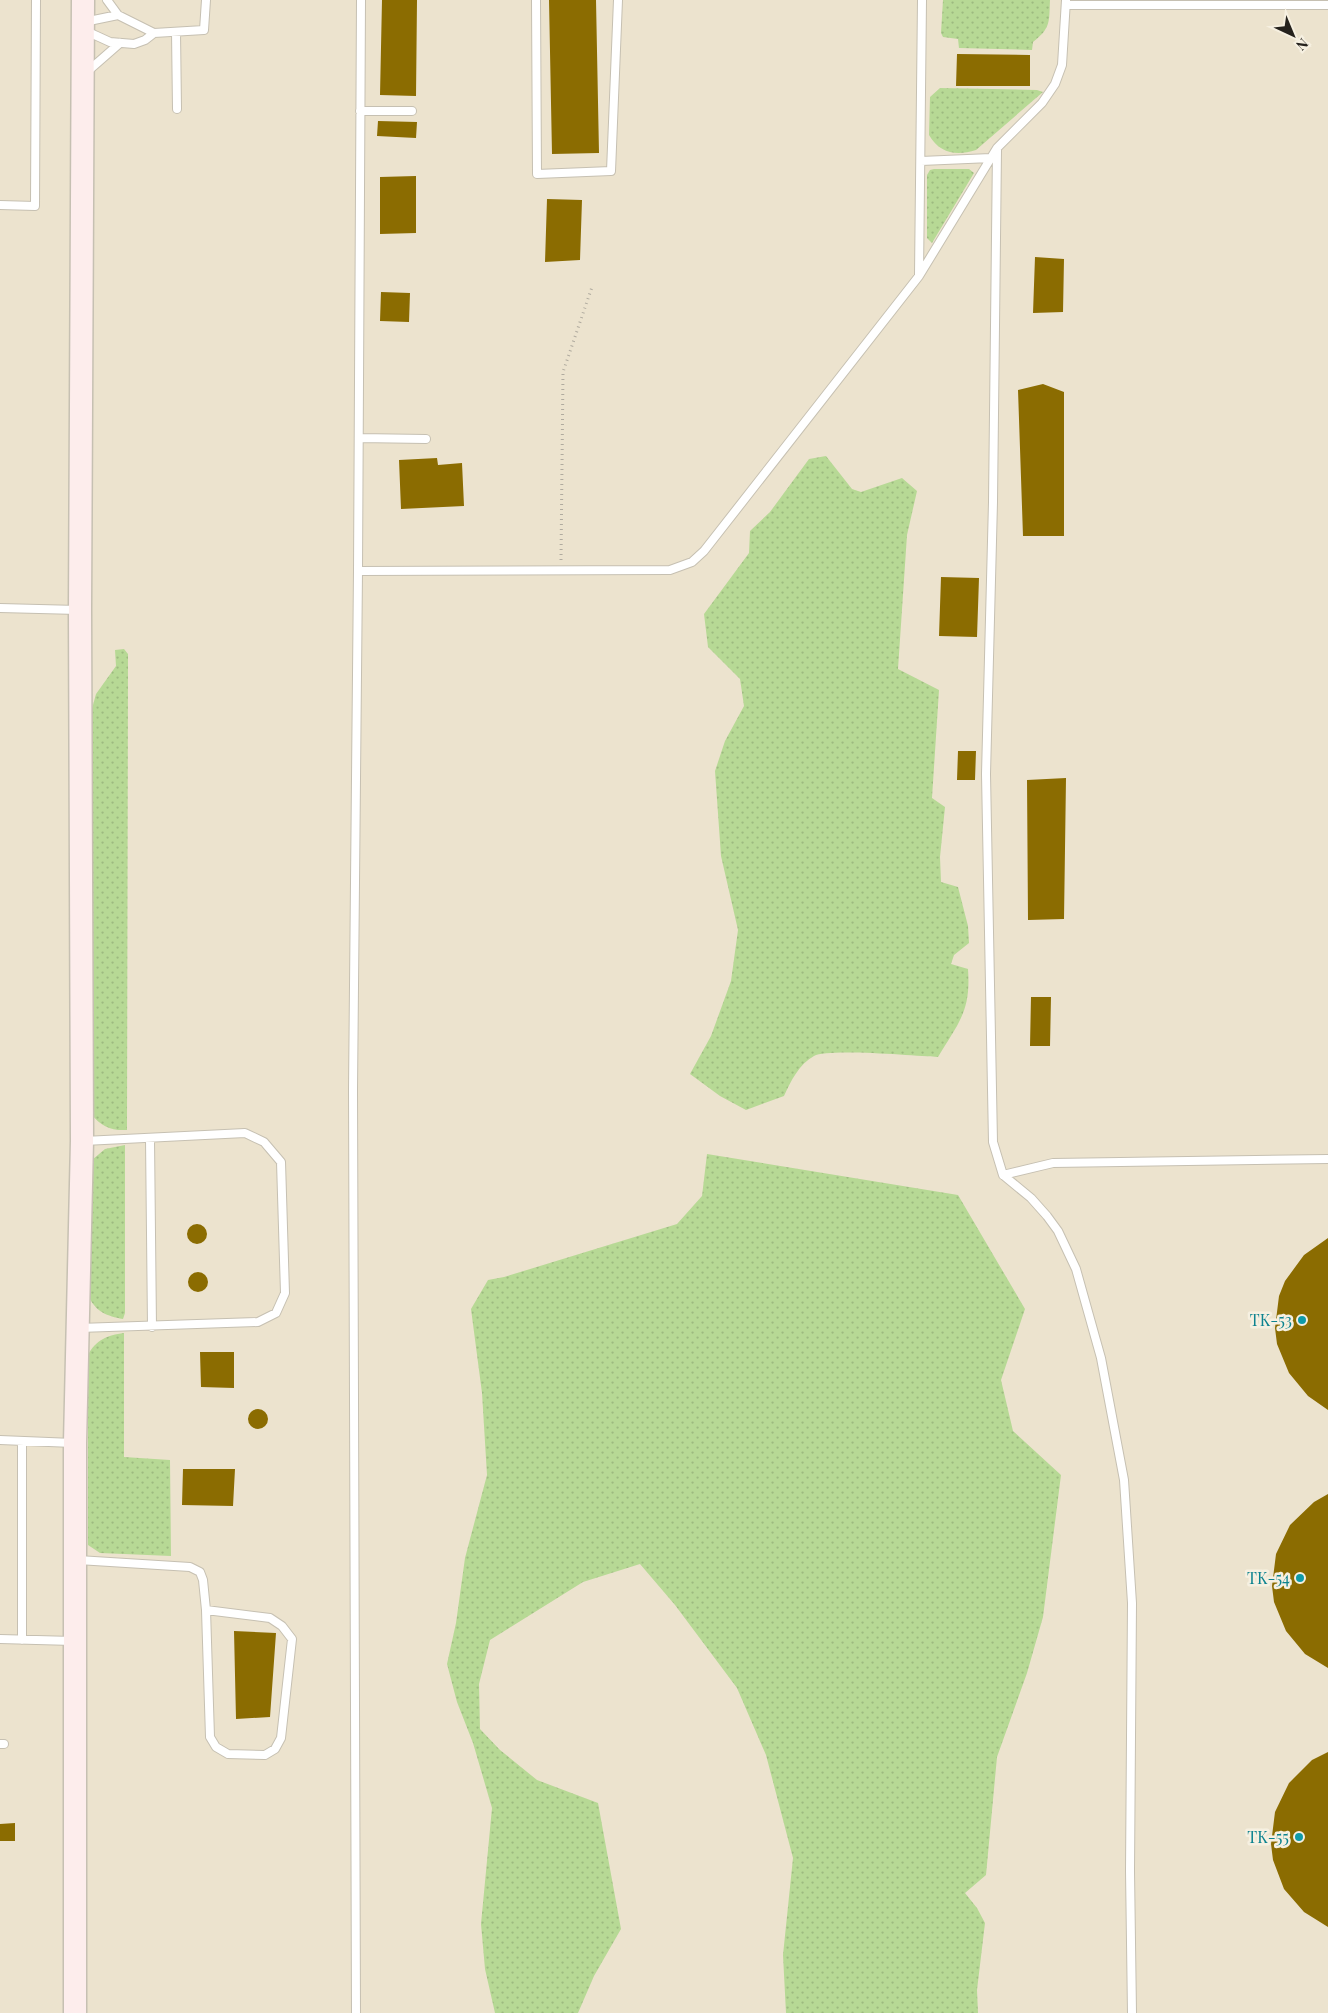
<svg xmlns="http://www.w3.org/2000/svg" width="1328" height="2013" font-family="'Playfair Display',serif">
<style>
.built{fill:#ece3ce}
.grass{fill:url(#grass-dots)}
.building{fill:#8b6c01}
.lines{fill:none;stroke-linecap:round;stroke-linejoin:round}
.lane-casing{stroke:#c6c0b2;stroke-width:10}
.secondary-casing{stroke:#c6c0b2;stroke-width:25}
.path{stroke:#b0ab9f;stroke-width:3;stroke-dasharray:1 4;stroke-linecap:butt}
.lane{stroke:#fff;stroke-width:8}
.secondary{stroke:#fdedec;stroke-width:22}
.culture-dot{fill:#0f9aa8;stroke:#f6f0e1;stroke-width:2}
.labels{text-anchor:middle;stroke-width:5;stroke-linejoin:round;paint-order:stroke}
.culture-label{font-size:16px;fill:#0d838f;stroke:#f6f0e1;text-anchor:end}
</style>
<defs>
<pattern id="grass-dots" width="8" height="8" patternUnits="userSpaceOnUse" patternTransform="scale(1.25)"><rect width="8" height="8" fill="#b7d995"/><path d="M2 2h.1M6 6h.1" fill="none" stroke="#9dba80" stroke-width="1.8" stroke-linecap="round"/></pattern>
</defs>
<rect width="100%" height="100%" fill="#f6f0e1"/>
<!-- built -->
<path class="built" d="M0 0H1328V2013H0Z"/>
<!-- grass -->
<path class="grass" d="M943 0H1050C1049 22 1051 28 1033 42L1032 50 959 48 958 39 943 37 941 33Z
M940 88 1037 90 1043 92 976 150C957 156 940 154 929 135L930 97Z
M934 169H969L974 173 932 243 927 238V175L930 170Z
M826 456 852 489 861 492 902 478 917 491 907 535 898 669 939 690 932 798 945 807 940 857 941 882 958 887 968 926 969 943 954 955 951 964 968 969C971 1011 959 1022 938 1057 917 1056 828 1048 814 1056 799 1064 791 1081 784 1096L746 1110 720 1096 690 1074 711 1036 731 981 738 930 721 856 715 771 725 741 744 706 740 679 708 647 704 614 749 553 750 531 770 512 809 459Z
M124 649 128 654 127 1130C111 1131 101 1126 91 1114L90 716 96 694 116 666 115 650Z
M125 1145V1313L123 1319C107 1316 96 1312 89 1297L92 1160 105 1149Z
M707 1154 958 1195 1025 1309 1001 1380 1013 1431 1061 1475 1043 1617 1027 1673 997 1757 986 1875 965 1893 977 1908 985 1923 977 1990 978 2013H786L783 1955 793 1858 766 1755 737 1688 675 1605 640 1564 583 1582 490 1640 479 1684 480 1729 500 1750 537 1780 598 1803 621 1929 594 1976 578 2013H495L485 1969 481 1924 492 1808 473 1743 457 1702 447 1664 456 1623 465 1558 487 1475 482 1393 471 1309 488 1280 504 1277 677 1224 702 1196Z
M124 1333V1457L170 1460 171 1556 100 1553 88 1545V1355C96 1340 107 1335 124 1333Z"/>
<!-- building -->
<path class="building" d="M382 0H417L416 96 380 95Z
M549 0H596L599 153 552 154Z
M957 54 1030 55V86H956Z
M378 121 417 122 416 138 377 136Z
M416 176V233L380 234V177Z
M547 199 582 200 580 260 545 262Z
M1035 257 1064 259 1063 312 1033 313Z
M381 292 410 293 409 322 380 321Z
M1043 384 1064 392V536H1023L1018 390Z
M437 458 438 465 462 463 464 506 401 509 399 460Z
M941 577 979 578 977 637 939 636Z
M958 751H976L975 780H957Z
M1066 778 1064 919 1028 920 1027 780Z
M1031 997H1051L1050 1046H1030Z
M187 1234a10 10 0 1 1 20 0a10 10 0 1 1-20 0Z
M1328 1238V1410L1308 1396 1289 1373 1277 1344 1275 1328 1279 1296 1285 1281 1304 1255Z
M188 1282a10 10 0 1 1 20 0a10 10 0 1 1-20 0Z
M200 1352H234V1388L201 1387Z
M248 1419a10 10 0 1 1 20 0a10 10 0 1 1-20 0Z
M183 1469H235L233 1506 182 1505Z
M1328 1494V1668L1305 1654 1286 1631 1274 1602 1272 1586 1276 1554 1290 1525 1314 1502Z
M234 1631 276 1633 270 1717 236 1719Z
M1328 1752V1927L1304 1912 1284 1889 1273 1860 1271 1844 1275 1812 1289 1783 1312 1760Z
M15 1823V1841H0V1824Z"/>
<g class="lines">
<defs>
<path id="lane" d="M107 0 118 15
M536 0 537 174 611 171 618 0
M1067 5H1328
M84 22 118 15 154 33
M86 31 110 42 134 44 145 40 154 33 204 30 206 0
M176 32 177 109
M88 71 120 43
M360 111H412
M997 150 993 502 986 774 993 1142 1003 1175 1031 1198 1047 1216 1058 1231 1076 1269 1101 1358 1124 1480 1132 1603 1130 1871 1132 2013
M921 161 991 158
M0 205 35 206 36 0
M919 275 922 0
M359 438 426 439
M358 571 361 0
M0 608 78 610
M150 1139 152 1327
M1003 1175 1053 1163 1328 1159
M79 1328 258 1322 276 1313 285 1293 281 1162 264 1142 245 1133 84 1141
M0 1440 73 1443
M22 1441V1640
M78 1560 190 1567 200 1572 203 1580 206 1610 210 1737 216 1747 228 1754 265 1755 275 1749 281 1738 292 1639 282 1626 270 1618 206 1610
M0 1639 73 1641
M0 1744H4
M356 2013 353 1090 358 571 670 570 692 562 704 551 919 276 997 148 1042 103 1055 84 1062 65 1066 0"/>
<path id="secondary" d="M75 2013V1443L82 1141 80 610 83 0"/>
</defs>
<!-- lane casing -->
<use href="#lane" class="lane-casing"/>
<!-- secondary casing -->
<use href="#secondary" class="secondary-casing"/>
<!-- path -->
<path class="path" d="M561 560 563 372 592 287"/>
<!-- lane -->
<use href="#lane" class="lane"/>
<!-- secondary -->
<use href="#secondary" class="secondary"/>
</g>
<!-- markers -->
<g class="culture-dot">
<circle cx="1302" cy="1320" r="5"/>
<circle cx="1300" cy="1578" r="5"/>
<circle cx="1299" cy="1837" r="5"/>
</g>
<g class="labels">
<!-- culture labels -->
<g class="culture-label">
<text x="1292" y="1326">TK-53</text>
<text x="1290" y="1584">TK-54</text>
<text x="1289" y="1843">TK-55</text>
</g>
</g>
<!-- north arrow -->
<g transform="translate(1293 35) rotate(136)" stroke="#f6f0e1" stroke-width="4" paint-order="stroke">
<path d="M0-4L9 19L0 12L-9 19Z" fill="#25221d"/>
<text y="-8" font-size="14" font-weight="bold" text-anchor="middle" fill="#25221d">N</text>
</g>
</svg>
